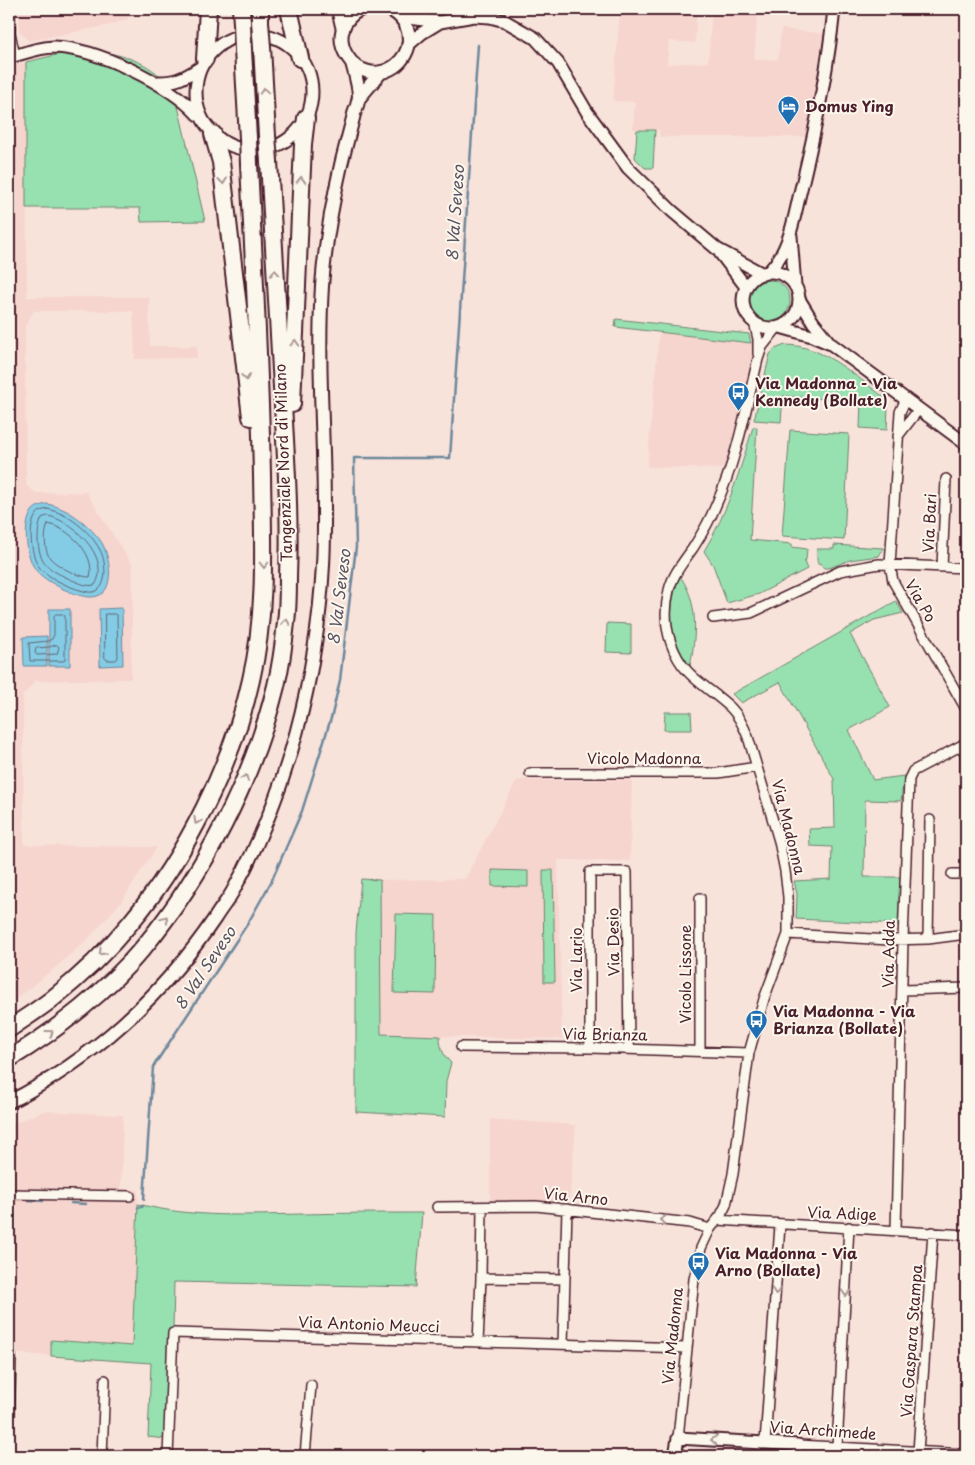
<svg xmlns="http://www.w3.org/2000/svg" width="975" height="1465" font-family="'Playpen Sans',sans-serif">
<style>
.built{fill:#f6d5cf}
.green{fill:#97e1b0;stroke:#70806e}
.water{fill:#84cce5;stroke:#6d879b}
.lines{fill:none;stroke-linecap:round;stroke-linejoin:round}
.shore{stroke:#616475;stroke-width:1}
.stream{stroke:#6d879b;stroke-width:2.5}
.minor-casing{stroke:#4a1f2b;stroke-width:12}
.tertiary-casing{stroke:#4a1f2b;stroke-width:15}
.secondary-casing{stroke:#4a1f2b;stroke-width:16}
.motorway-casing{stroke:#4a1f2b;stroke-width:20}
.minor{stroke:#fbf7ec;stroke-width:9}
.tertiary{stroke:#fbf7ec;stroke-width:11}
.secondary{stroke:#fbf7ec;stroke-width:12}
.motorway{stroke:#fbf7ec;stroke-width:16}
.motorway-bridge-casing{stroke:#4a1f2b;stroke-width:20;stroke-linecap:butt}
.motorway-bridge{stroke:#fbf7ec;stroke-width:16}
.oneway{stroke:#ab9695}
.labels{text-anchor:middle;stroke-width:4;stroke-linejoin:round;paint-order:stroke}
.poi-label{font-size:15px;font-weight:bold;fill:#4a1f2b;stroke:#fbf7ec;text-anchor:start}
.street-label{font-size:15px;fill:#4a1f2b;stroke:#fbf7ec}
.water-label{font-size:16px;font-style:italic;fill:#5b5363;stroke:#fbf7ec}
</style>
<rect width="100%" height="100%" fill="#f8e3db"/>
<filter id="ink" filterUnits="userSpaceOnUse"><feTurbulence type="fractalNoise" baseFrequency=".02" numOctaves="2"/><feDisplacementMap in="SourceGraphic" scale="10" xChannelSelector="R" yChannelSelector="G"/><feConvolveMatrix kernelMatrix="1 2 1 2 8 2 1 2 1" color-interpolation-filters="sRGB"/></filter>
<g filter="url(#ink)">
<!-- built -->
<path class="built" d="M20 9H140L127 19 110 25 29 41 19 32Z
M620 9H697L695 43 669 41 667 64 708 62 712 9H758L754 60 778 59 781 29 827 34 810 137H660L659 130 633 129 635 102 613 101Z
M26 62 27 297H149L150 346H197V358L135 359 133 311H34L25 327 26 485 36 493 86 492 133 566 131 679 36 681 23 695 24 845 157 847 121 902 88 939 55 968 9 1004V67Z
M659 333 754 343V362L727 469 647 467Z
M517 780H632L630 861 558 860 562 1039 381 1035 380 880 465 879Z
M44 1111 123 1115 121 1189 138 1190V1199L132 1347 52 1340 51 1356 9 1353V1125Z
M490 1119 576 1125 569 1205 490 1204Z"/>
<!-- green -->
<path class="green" d="M89 51C118 53 149 60 168 85 172 90 174 97 177 102L205 221 141 222 140 208H26V62L69 52Z
M637 130H655L653 168H645L635 158Z
M748 301a21 21 0 1 1 42 0a21 21 0 1 1-42 0Z
M616 319 749 334 751 343 615 327Z
M785 345C823 345 855 376 884 397L888 404 887 430 860 428 861 401 783 396 781 422 754 420 770 354 775 349Z
M753 427H757L750 540 792 544V547L807 549 806 560 804 562 807 569 759 594 727 603 713 565 704 551C728 512 740 470 753 427Z
M790 430 849 434 844 540 782 536Z
M834 545 883 548 879 556 850 560 829 568H824L820 563 818 564 817 560V549H834Z
M680 576C699 603 696 636 690 666 668 639 667 607 680 576Z
M896 601 903 613 874 620 850 634 890 707 849 730 873 780 904 776 901 801 865 800 864 877H900L899 924 796 919 797 894 794 881 831 879 832 847 810 846 809 829 835 828 834 779 780 682 741 703 732 694Z
M607 623 631 624V653L606 652Z
M665 712H691L692 730H664Z
M492 870 528 871V887L492 886Z
M543 870H553L555 982H544Z
M361 879 380 880 381 1034 440 1036C440 1048 443 1055 451 1063L446 1081 445 1117 356 1112V933Z
M396 914 436 915 435 994 394 993Z
M138 1204C192 1218 247 1215 303 1214 343 1213 382 1213 422 1213L416 1287 174 1282 173 1331 166 1439 148 1437 151 1363 51 1356V1340L132 1346Z"/>
<!-- water -->
<path class="water" d="M47 504C68 508 87 523 100 540 110 553 118 596 92 597 77 598 43 581 35 569 26 556 22 523 33 510 37 506 42 505 47 504Z
M122 608 123 665 100 666 99 609Z
M49 609H70V666H49Z
M47 636V666H24L23 637Z"/>
<g class="lines">
<!-- shore -->
<path class="shore" d="M47 509C68 513 90 531 100 550 107 562 109 595 88 592 73 589 51 580 40 568 31 558 27 525 37 514 39 511 43 510 47 509Z
M48 516C72 520 112 558 95 585 87 587 80 583 72 580 52 571 40 566 38 542 38 533 38 526 42 518Z
M48 524C69 528 96 554 90 577 78 577 58 567 50 558 44 551 44 532 48 524Z
M56 614H63L65 616V660L63 661H30L29 643 48 641 52 639 54 635V616Z
M105 614H115L117 616 118 658 116 660H107L105 658Z
M57 645 59 647 57 654 37 655 35 653 36 648 49 647Z"/>
<!-- stream -->
<path class="stream" d="M144 1199 153 1067 248 923 271 882 302 811 332 715 340 680 356 547 354 458H450L478 45
M28 1200 43 1201
M71 1203 86 1204
M138 1208 143 1206"/>
<defs>
<path id="minor" d="M10 9V33L15 56
M754 322 758 339V354
M906 399 900 412 890 565 893 581 966 709
M898 436 919 409
M942 567 946 479
M713 618 751 613 840 571 879 564 966 568
M963 744C968 756 964 771 966 784
M530 773H718L757 767
M952 874H966
M788 934 889 940 928 939 966 934
M928 939 930 820
M903 990 966 988
M461 1047 590 1048 749 1053
M590 1048V872H627L629 1049
M700 1051V898
M9 1194 130 1196
M437 1207 536 1206 690 1223 710 1229
M717 1220 966 1235
M896 1230 903 940 909 779 913 771 966 743
M481 1278 565 1279
M478 1342 481 1278 482 1208
M563 1344 567 1209
M9 1428 11 1356
M678 1438 694 1279 701 1248 710 1229 721 1215 726 1205 733 1174 749 1053 764 999 788 934V897L785 871 779 841 748 737C744 727 739 716 731 708 707 685 683 678 671 643 665 626 665 607 669 590 673 574 684 561 693 548 702 534 710 520 716 505 737 459 746 408 758 359L762 347 777 328
M765 1443 780 1225
M798 1445 966 1454
M837 1447 849 1227
M918 1452 933 1232
M102 1456 105 1380
M168 1456 173 1333 686 1348
M305 1456 311 1385"/>
<path id="tertiary" d="M401 17 440 22 474 16 490 17 505 21 535 38 558 63 587 112 628 168 672 211 717 249 763 274
M196 92a58 58 0 1 1 116 0a58 58 0 1 1-116 0Z
M408 45 422 33 440 22
M9 57C22 54 40 47 54 47 96 48 170 84 198 115
M155 82C175 83 184 78 201 67
M791 236 795 286
M720 253 746 287
M743 300a28 28 0 1 1 56 0a28 28 0 1 1-56 0Z
M767 273C791 251 794 215 802 185 816 127 828 69 834 9
M799 299 813 322 829 342
M780 327 812 336 831 344 966 444
M675 1456 678 1438 798 1445 797 1456"/>
<path id="secondary" d="M338 9 343 30
M361 9C317 31 356 93 395 66 403 60 409 50 409 40 409 26 401 15 389 9
M359 98 381 72
M9 1102C92 1060 163 995 215 918 221 908 229 899 234 889 288 791 317 677 323 565 328 472 316 379 322 286 325 245 332 204 341 165 345 148 350 131 354 114 356 109 358 103 359 97 359 86 355 74 352 63"/>
<path id="motorway" d="M241 9 242 23
M260 9V22
M289 9 300 58
M262 47 267 136
M243 50 248 138
M205 59 208 9
M213 134 221 162 251 417
M292 404 303 144 306 118
M9 1029C23 1019 38 1010 52 999 80 977 108 950 131 922 185 858 233 762 251 680 267 612 263 543 262 475 260 371 254 267 249 164
M9 1059C57 1030 107 991 143 948 204 874 253 779 276 686 281 665 284 643 286 622 288 607 288 592 288 577 290 525 287 473 284 422 279 335 274 248 269 161"/>
</defs>
<!-- minor casing -->
<use href="#minor" class="minor-casing"/>
<!-- tertiary casing -->
<use href="#tertiary" class="tertiary-casing"/>
<!-- secondary casing -->
<use href="#secondary" class="secondary-casing"/>
<!-- motorway casing -->
<use href="#motorway" class="motorway-casing"/>
<!-- minor -->
<use href="#minor" class="minor"/>
<!-- tertiary -->
<use href="#tertiary" class="tertiary"/>
<!-- secondary -->
<use href="#secondary" class="secondary"/>
<!-- motorway -->
<use href="#motorway" class="motorway"/>
<defs>
<path id="motorway-bridge" d="M260 22 262 47
M242 23 243 50
M267 136 269 161
M248 138 249 164"/>
</defs>
<!-- motorway-bridge casing -->
<use href="#motorway-bridge" class="motorway-bridge-casing"/>
<!-- motorway-bridge -->
<use href="#motorway-bridge" class="motorway-bridge"/>
</g>
<!-- one-way arrows -->
<defs><path id="oneway-chevron" d="M-2-3.5L2.5 0L-2 3.5" fill="none" stroke-width="1.6" stroke-linecap="round" stroke-linejoin="round" transform="scale(1.25)"/></defs>
<g class="oneway">
<use href="#oneway-chevron" transform="translate(264 91) rotate(-93)"/>
<use href="#oneway-chevron" transform="translate(301 180) rotate(-88)"/>
<use href="#oneway-chevron" transform="translate(223 181) rotate(83)"/>
<use href="#oneway-chevron" transform="translate(275 273) rotate(-93)"/>
<use href="#oneway-chevron" transform="translate(295 343) rotate(-88)"/>
<use href="#oneway-chevron" transform="translate(246 377) rotate(83)"/>
<use href="#oneway-chevron" transform="translate(264 565) rotate(90)"/>
<use href="#oneway-chevron" transform="translate(286 622) rotate(-84)"/>
<use href="#oneway-chevron" transform="translate(245 778) rotate(-69)"/>
<use href="#oneway-chevron" transform="translate(197 821) rotate(118)"/>
<use href="#oneway-chevron" transform="translate(165 919) rotate(-53)"/>
<use href="#oneway-chevron" transform="translate(102 952) rotate(134)"/>
<use href="#oneway-chevron" transform="translate(50 1033) rotate(-36)"/>
<use href="#oneway-chevron" transform="translate(663 1220) rotate(-174)"/>
<use href="#oneway-chevron" transform="translate(776 1291) rotate(94)"/>
<use href="#oneway-chevron" transform="translate(846 1293) rotate(93)"/>
<use href="#oneway-chevron" transform="translate(714 1440) rotate(-177)"/>
</g>
</g>
<!-- icons -->
<defs>
<symbol id="hotel-pin" viewBox="-11 -11 22 30"><path d="M0 17L-7.5 6A9.5 9.5 0 1 1 7.5 6Z" fill="#1f6fb2" stroke="#fbf7ec"/><path d="M-6-4.5h1.5V1H6V5H4.5V3h-9V5H-6ZM-4 0a1.8 1.8 0 1 1 3.6 0ZM.5 0V-2.5h3Q6-2.5 6 0Z" fill="#fff"/></symbol>
<symbol id="bus-pin" viewBox="-11 -11 22 30"><path d="M0 17L-7.5 6A9.5 9.5 0 1 1 7.5 6Z" fill="#1f6fb2" stroke="#fbf7ec"/><path d="M-5-6H5V4H4V6H2V4H-2V6H-4V4H-5ZM-3.5-4V0h7V-4ZM-3.5 1.2v1.5H-2V1.2ZM2 1.2v1.5H3.5V1.2Z" fill="#fff"/></symbol>
</defs>
<g fill-rule="evenodd">
<use href="#hotel-pin" x="776" y="94" width="25" height="34"/>
<use href="#bus-pin" x="726" y="380" width="25" height="34"/>
<use href="#bus-pin" x="744" y="1008" width="25" height="34"/>
<use href="#bus-pin" x="686" y="1250" width="25" height="34"/>
</g>
<g class="labels">
<!-- poi labels -->
<g class="poi-label">
<text x="805" y="112">Domus Ying</text>
<text x="755" y="389">Via Madonna - Via<tspan x="755" dy="17">Kennedy (Bollate)</tspan></text>
<text x="773" y="1017">Via Madonna - Via<tspan x="773" dy="17">Brianza (Bollate)</tspan></text>
<text x="715" y="1259">Via Madonna - Via<tspan x="715" dy="17">Arno (Bollate)</tspan></text>
</g>
<!-- street labels -->
<g class="street-label">
<text transform="translate(284 463) rotate(-92)" y="5">Tangenziale Nord di Milano</text>
<text transform="translate(930 523) rotate(-87)" y="5">Via Bari</text>
<text transform="translate(920 601) rotate(60)" y="5">Via Po</text>
<text x="644" y="764">Vicolo Madonna</text>
<text transform="translate(788 827) rotate(76)" y="5">Via Madonna</text>
<text transform="translate(614 942) rotate(-91)" y="5">Via Desio</text>
<text transform="translate(889 954) rotate(-89)" y="5">Via Adda</text>
<text transform="translate(577 960) rotate(-90)" y="5">Via Lario</text>
<text transform="translate(686 974) rotate(-90)" y="5">Vicolo Lissone</text>
<text transform="translate(605 1035) rotate(1)" y="5">Via Brianza</text>
<text transform="translate(576 1197) rotate(6)" y="5">Via Arno</text>
<text transform="translate(842 1214) rotate(2)" y="5">Via Adige</text>
<text transform="translate(369 1325) rotate(2)" y="5">Via Antonio Meucci</text>
<text transform="translate(673 1336) rotate(-84)" y="5">Via Madonna</text>
<text transform="translate(912 1341) rotate(-86)" y="5">Via Gaspara Stampa</text>
<text transform="translate(823 1431) rotate(4)" y="5">Via Archimede</text>
</g>
<!-- water labels -->
<g class="water-label">
<text transform="translate(455 213) rotate(-86)" y="6">8 Val Seveso</text>
<text transform="translate(339 597) rotate(-83)" y="6">8 Val Seveso</text>
<text transform="translate(205 968) rotate(-56)" y="6">8 Val Seveso</text>
</g>
</g>
<!-- margin -->
<rect width="975" height="1465" fill="none" stroke="#fbf7ec" stroke-width="30"/>
<rect x="15" y="15" width="945" height="1435" fill="none" stroke="#4a1f2b" stroke-width="2" filter="url(#ink)"/>
</svg>
